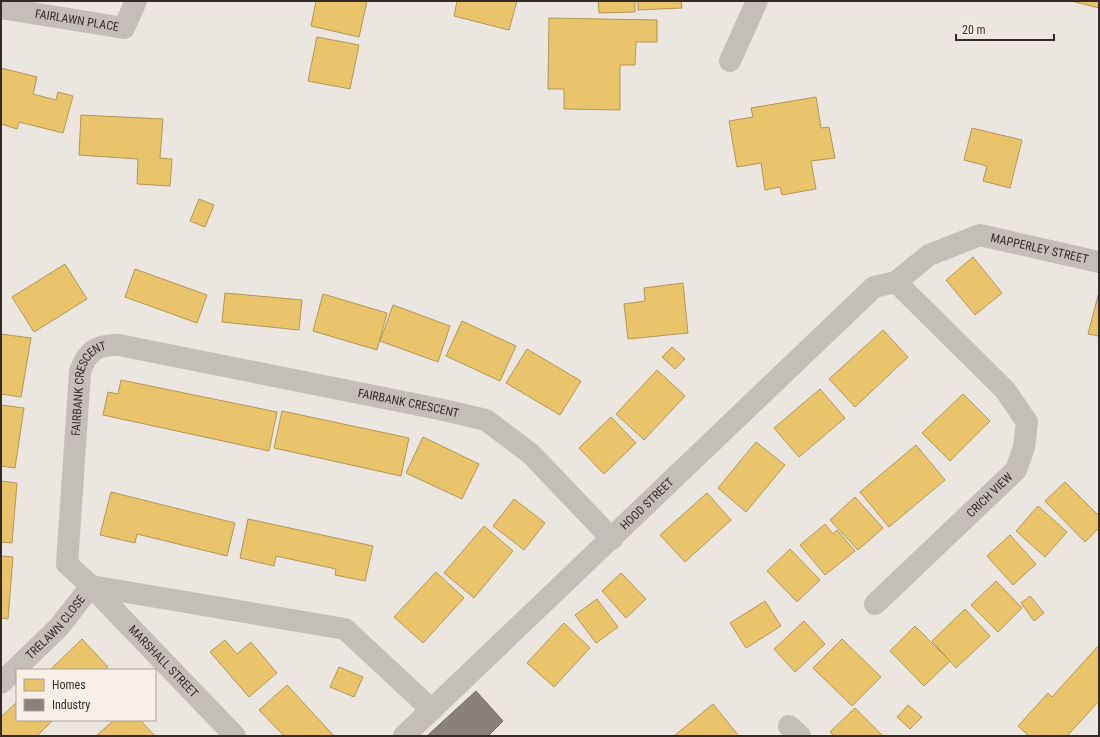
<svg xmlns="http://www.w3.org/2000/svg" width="1100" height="737" font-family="'Roboto Condensed',sans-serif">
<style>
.homes{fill:#e9c46a;stroke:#b39656}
.industry{fill:#8a817c;stroke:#706763}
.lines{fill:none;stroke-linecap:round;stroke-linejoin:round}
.street{stroke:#c4beb9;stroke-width:22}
.labels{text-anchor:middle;stroke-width:4;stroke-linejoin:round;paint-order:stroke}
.street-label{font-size:12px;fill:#342b28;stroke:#f8f0e7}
</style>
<rect width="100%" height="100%" fill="#ebe6e0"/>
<!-- homes -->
<path class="homes" d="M316 1H367L359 37 311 26Z
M457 1H517L509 30 454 16Z
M598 1H635V12L599 13Z
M638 1H681L682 8 638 10Z
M1071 1H1099V8Z
M549 18 657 20V42H636L635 65H620V110L564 109V89H548Z
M317 37 359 45 350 89 308 81Z
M1 68 37 77 33 94 56 100 58 92 73 96 63 133 19 122 17 129 1 124Z
M816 97 821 128 829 127 835 158 811 161 816 189 782 195 780 187 765 190 761 163 737 167 729 121 753 117 751 108Z
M81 115 163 119 160 158 172 159 170 186 137 184 138 159 79 155Z
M972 128 1022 140 1010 188 983 181 987 166 964 160Z
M199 199 214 205 205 227 190 221Z
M973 257 1002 293 975 315 946 280Z
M65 264 87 299 34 332 12 297Z
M135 269 207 295 197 323 125 297Z
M683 283 688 333 628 339 624 304 645 301 644 288Z
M1099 292V336L1088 334Z
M225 293 302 300 299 330 222 322Z
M323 294 387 313 377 350 313 331Z
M393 305 450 326 438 362 380 341Z
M462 321 516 346 500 381 446 356Z
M883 330 908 357 855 407 829 379Z
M1 334 31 338 21 397 1 394Z
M672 347 685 359 675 369 662 357Z
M527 349 581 381 560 415 506 383Z
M657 370 685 396 644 440 616 414Z
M121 380 277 412 269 451 103 415 108 392 118 394Z
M820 389 845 418 799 457 774 428Z
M963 394 990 421 950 461 922 433Z
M1 405 24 408 15 468 1 466Z
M282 411 409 438 401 476 274 448Z
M611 417 636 443 604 474 579 448Z
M423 437 479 464 462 499 406 473Z
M756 442 785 465 746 512 718 488Z
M916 445 945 480 889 527 860 492Z
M1 481 17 483 12 543 1 542Z
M1065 482 1099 516V528L1085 542 1045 501Z
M111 492 235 523 227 556 137 534 135 543 100 535Z
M707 493 731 520 685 562 660 535Z
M855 497 883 528 858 550 830 520Z
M514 499 545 523 524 550 493 526Z
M1038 506 1067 532 1045 557 1016 531Z
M248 519 373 546 365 581 335 575 336 569 276 556 274 566 240 558Z
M825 524 833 534 837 530 855 551 825 575 800 545Z
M484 526 513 551 474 598 444 573Z
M1010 535 1036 564 1013 585 987 556Z
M790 549 820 580 797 602 767 571Z
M1 556 13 557 8 619 1 618Z
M436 572 464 598 423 643 394 617Z
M621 573 646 599 626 618 602 591Z
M996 581 1022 608 998 632 971 605Z
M1030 596 1044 613 1034 621 1021 603Z
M597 599 618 627 596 643 575 615Z
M765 601 781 626 746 648 730 623Z
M965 609 990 636 956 668 932 641Z
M804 621 825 644 795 672 774 649Z
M564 623 590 648 554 687 527 663Z
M915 626 950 661 924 686 890 651Z
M82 639 108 667 105 670H50Z
M842 639 881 677 852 706 813 668Z
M225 640 237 654 251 642 277 673 249 697 210 652Z
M1099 645V701L1067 736H1029L1018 726 1048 693 1052 697Z
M339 667 363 677 354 697 330 687Z
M287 685 334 736H284L259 710Z
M17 702V720H53L37 736H1V717Z
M713 704 738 735 737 736H674Z
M908 705 922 717 910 729 897 717Z
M855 708 883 736H834L830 732Z
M114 720H140L155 736H96Z"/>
<!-- industry -->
<path class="industry" d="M476 691 503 721 488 736H427Z"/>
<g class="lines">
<!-- street -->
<g class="street">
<path id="s1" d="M1 8 124 28 136 1"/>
<path d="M730 61 757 1"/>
<path id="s2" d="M875 604 1016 470 1024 447 1027 422 1005 390 896 282"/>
<path id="s3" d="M1 683 59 627 91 586 235 736"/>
<path id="s4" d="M432 710 345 629 91 586 67 564 80 372C86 352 97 344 119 345L439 409 486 420 531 454 612 539"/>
<path d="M789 726 800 736"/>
<path id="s5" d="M404 736 874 287 896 282 929 255 980 235 1099 262"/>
</g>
</g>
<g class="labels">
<!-- street labels -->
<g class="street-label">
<text dy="4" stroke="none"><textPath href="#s1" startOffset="77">FAIRLAWN PLACE</textPath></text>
<text dy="4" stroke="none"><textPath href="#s5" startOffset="831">MAPPERLEY STREET</textPath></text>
<text dy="4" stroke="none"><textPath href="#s4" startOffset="589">FAIRBANK CRESCENT</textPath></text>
<text dy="4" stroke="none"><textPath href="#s4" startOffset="949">FAIRBANK CRESCENT</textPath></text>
<text dy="4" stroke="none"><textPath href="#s2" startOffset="158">CRICH VIEW</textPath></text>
<text dy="4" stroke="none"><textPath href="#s5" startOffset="336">HOOD STREET</textPath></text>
<text dy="4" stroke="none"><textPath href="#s3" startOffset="78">TRELAWN CLOSE</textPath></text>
<text dy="4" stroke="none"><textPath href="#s3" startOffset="237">MARSHALL STREET</textPath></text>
</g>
</g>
<!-- border -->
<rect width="1100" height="737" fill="none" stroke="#342b28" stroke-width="4"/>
<!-- legend -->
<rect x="16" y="669" width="140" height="52" fill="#f8f0e7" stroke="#aaa19b"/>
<rect x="24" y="679" width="20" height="12" fill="#e9c46a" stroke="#aaa19b"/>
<text x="52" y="689" font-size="12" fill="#342b28">Homes</text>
<rect x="24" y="699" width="20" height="12" fill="#8a817c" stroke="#aaa19b"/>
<text x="52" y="709" font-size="12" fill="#342b28">Industry</text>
<!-- scale -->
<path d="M956 34v6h98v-6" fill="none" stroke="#342b28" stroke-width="2"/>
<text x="962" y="34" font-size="12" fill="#342b28" stroke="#f8f0e7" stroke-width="3" paint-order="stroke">20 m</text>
</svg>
